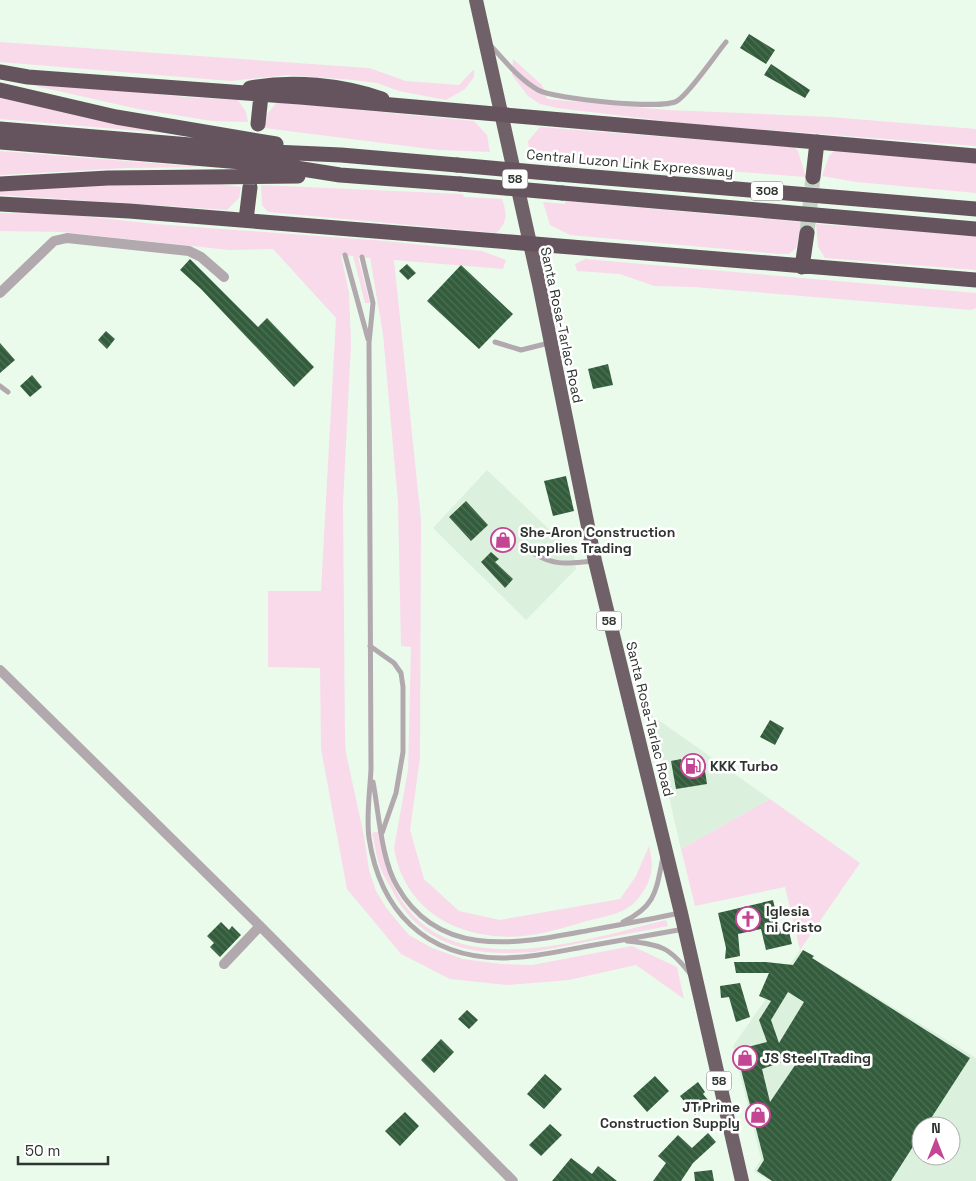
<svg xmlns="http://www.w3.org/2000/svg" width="976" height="1181" font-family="'Space Grotesk',sans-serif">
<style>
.built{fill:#dbf1dd;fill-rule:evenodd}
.grass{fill:#f9daea}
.building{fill:url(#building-back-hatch);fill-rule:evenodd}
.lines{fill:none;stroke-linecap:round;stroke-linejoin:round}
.motorway-tunnel{stroke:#c4d3c6;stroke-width:15;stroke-dasharray:15 8;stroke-linecap:butt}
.service{stroke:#b2a9ae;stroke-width:5}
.minor{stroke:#b2a9ae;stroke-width:10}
.trunk{stroke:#706068;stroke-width:14}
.motorway{stroke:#65545d;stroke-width:15}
.motorway-bridge{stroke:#65545d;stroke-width:15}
.labels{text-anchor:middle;stroke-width:5;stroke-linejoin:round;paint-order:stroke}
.shield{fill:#fff;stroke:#6d716d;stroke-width:1}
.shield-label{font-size:12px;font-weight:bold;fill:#2e342f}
.street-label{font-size:14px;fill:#2e342f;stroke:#fff}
.poi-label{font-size:14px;font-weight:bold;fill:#2e342f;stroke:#fff;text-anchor:start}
</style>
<defs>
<pattern id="building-back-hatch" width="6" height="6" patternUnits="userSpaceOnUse" patternTransform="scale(1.25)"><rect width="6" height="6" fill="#325c3b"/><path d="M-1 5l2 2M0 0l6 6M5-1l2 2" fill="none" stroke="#4e7056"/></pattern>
</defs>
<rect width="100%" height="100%" fill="#eafbec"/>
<!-- built -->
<path class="built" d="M487 470 574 553 576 569 526 620 433 528Z
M650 714 677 733 770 799 681 849Z
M800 950 976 1058V1181H769L754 1171 761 1159 733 1046ZM921 1126H951V1156H921Z"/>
<!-- grass -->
<path class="grass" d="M0 42 369 68 406 81 459 85 474 69V77L465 89 446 100 399 91 377 83 353 80 288 75 231 81 0 62Z
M513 59 542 85 547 99 668 110 831 117 976 129V146L690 124 557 108 540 104 528 96 512 75Z
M0 78 185 97 238 100 246 112 248 122 212 121 138 109Z
M0 94 200 136 0 119Z
M277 102 474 121 487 135 490 152 438 150 264 128 268 113Z
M540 127 794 147 798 151 806 177 530 156 528 141Z
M835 150 976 161V193L856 182 822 176 829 156Z
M0 151 202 167 127 168 0 175Z
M219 184 241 187 239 198 227 210 0 195V191L101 185Z
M261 185 463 194 464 197 502 199C507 213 508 223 496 233L268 212 262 205Z
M565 201 802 222 796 248 789 254H780L570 235 550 225 543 202 565 204Z
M0 213 65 214 155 224 385 241 482 251 506 260 503 269 394 260 421 520 420 758 410 830 424 879 459 911 500 920 620 899 636 876 649 846C654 866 653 879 640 896 627 915 604 916 583 922 570 926 556 930 543 933 477 947 406 921 394 848L408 770 411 647 401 646 398 502 383 334 370 258 358 257 370 303H365L353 256 341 255 349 293 351 344 343 503 345 739 346 753 364 836 369 870 376 891 387 909 409 935 432 948 463 959 501 964 532 965 632 946 677 967 684 999 636 965 569 980 507 985 450 979 401 954 347 889 321 749 320 668 268 667V591H321L336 318 273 249 229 250 62 232 0 231Z
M816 224 976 235V270L825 258 818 247Z
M585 259 976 293V308L971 310 694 287 654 286 620 274 577 271 575 264Z
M770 799 860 863 800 950 785 887 695 906 681 849Z
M380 831C384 848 387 869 394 886 441 989 584 940 666 920L668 926 534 952C474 957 419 947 391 888 387 881 383 875 380 867 376 856 375 845 372 833Z"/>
<!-- building -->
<path class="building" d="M749 34 775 50 766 64 740 48Z
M771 64 810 90 805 98 764 75Z
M190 259 258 327 267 318 314 367 294 387 201 289 180 270Z
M407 264 416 273 408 280 399 271Z
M461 265 513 314 479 349 427 301Z
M106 331 115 339 107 349 98 340Z
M0 343 15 360 0 373Z
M608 364 613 385 593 389 588 369Z
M32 375 42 387 30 397 20 386Z
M566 476 574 511 553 516 544 481Z
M466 501 488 525 471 541 449 517Z
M491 552 499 559 495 562 513 579 505 588 481 562Z
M770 720 784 728 775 745 760 737Z
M681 759 684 775 705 771 707 784 676 789 671 761Z
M773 900 781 934 789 932 792 944 766 950 761 929 738 934 740 956 725 959 726 948 718 913Z
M221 922 229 930 232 926 241 935 220 957 210 947 214 943 207 936Z
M803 950 814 956 812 958 970 1058 926 1126H921V1134L891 1181H772L757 1171 764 1160 736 1050 767 1042 759 1020 771 1001 759 996 769 973H736L734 962H766L793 965ZM788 992 804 1002 779 1043 771 1020ZM802 1055 770 1102 762 1069Z
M740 983 750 1017 736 1022 729 997 721 998 720 986Z
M467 1010 478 1020 469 1029 458 1019Z
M441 1039 454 1052 434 1073 421 1060Z
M545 1074 562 1089 544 1109 527 1094Z
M655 1076 669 1091 647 1112 633 1096Z
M698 1082 705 1092 703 1094 709 1101 695 1115 680 1096Z
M405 1112 419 1126 400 1146 385 1131Z
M550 1124 562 1135 541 1156 529 1145Z
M708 1133 716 1142 693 1163 681 1181H653L666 1163 658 1156 678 1135 692 1148Z
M571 1158 592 1174 598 1166 617 1181H552Z
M712 1170 714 1181H695L694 1172Z"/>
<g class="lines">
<!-- motorway-tunnel -->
<path class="motorway-tunnel" d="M807 233 813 177"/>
<!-- service -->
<path class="service" d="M491 46C505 61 519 79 538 90 554 99 662 110 677 101 689 94 716 54 726 42
M345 255 368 339
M362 257 373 303 369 343 371 769C370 791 366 816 369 838 380 911 425 957 501 958 529 958 556 952 583 947 617 941 651 935 684 929
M495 342 521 350 549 343
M0 386 8 392
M533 553C557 567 568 563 594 561
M370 646 394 663 401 673 403 687V752L396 793 382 833
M373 782C379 813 381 859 397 886 437 957 512 945 580 932 613 926 647 920 680 913
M623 922C656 906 656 891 663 857
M627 941C661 945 669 946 691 975"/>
<!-- minor -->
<path class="minor" d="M0 293 54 241 67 238 189 251 201 257 224 277
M0 670 260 926 513 1181
M224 964 260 926"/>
<!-- trunk -->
<path class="trunk" d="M476 0 539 284 595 561 681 913 742 1181"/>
<!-- motorway -->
<path class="motorway" d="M0 72 28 77 300 97 976 156
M250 88C293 80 341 85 382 99
M0 90 116 117 276 144
M258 124 261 95
M0 129 273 152 341 155 457 165
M0 142 277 165 340 175 460 184
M558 174 976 209
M813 177 817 142
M0 184 108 178 298 176
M562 193 976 229
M0 204 129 211 976 280
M246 220 250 187
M802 267 807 233"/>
<!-- motorway-bridge -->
<path class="motorway-bridge" d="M457 165 558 174
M460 184 562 193"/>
</g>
<!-- icons -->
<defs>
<symbol id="shop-ring" viewBox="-11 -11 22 22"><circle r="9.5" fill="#fff" stroke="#c34594" stroke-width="1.5"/><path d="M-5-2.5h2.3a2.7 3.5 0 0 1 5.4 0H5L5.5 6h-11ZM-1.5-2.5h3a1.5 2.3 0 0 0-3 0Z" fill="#c34594"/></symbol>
<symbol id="fuel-ring" viewBox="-11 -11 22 22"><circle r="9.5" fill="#fff" stroke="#c34594" stroke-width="1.5"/><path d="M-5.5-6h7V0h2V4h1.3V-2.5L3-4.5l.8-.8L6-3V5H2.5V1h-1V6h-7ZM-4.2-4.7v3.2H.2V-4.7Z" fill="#c34594"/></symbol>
<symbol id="church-ring" viewBox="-11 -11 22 22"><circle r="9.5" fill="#fff" stroke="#c34594" stroke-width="1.5"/><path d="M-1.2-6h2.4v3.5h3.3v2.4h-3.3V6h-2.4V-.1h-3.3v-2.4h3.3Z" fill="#c34594"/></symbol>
</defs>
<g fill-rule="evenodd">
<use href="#shop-ring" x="489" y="526" width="28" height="28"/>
<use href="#fuel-ring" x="679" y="752" width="28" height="28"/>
<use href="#church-ring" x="734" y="905" width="28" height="28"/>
<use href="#shop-ring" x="731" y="1044" width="28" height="28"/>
<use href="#shop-ring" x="744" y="1101" width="28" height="28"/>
</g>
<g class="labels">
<!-- shield labels -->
<g class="shield">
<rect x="502.5" y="169.5" width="25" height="19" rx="4"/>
<rect x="751" y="181.5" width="32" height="19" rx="4"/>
<rect x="596.5" y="611.5" width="25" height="19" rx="4"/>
<rect x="706.5" y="1071.5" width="25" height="19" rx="4"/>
</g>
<g class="shield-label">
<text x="515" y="183">58</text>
<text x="767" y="195">308</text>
<text x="609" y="625">58</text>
<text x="719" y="1085">58</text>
</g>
<!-- street labels -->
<g class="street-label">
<text transform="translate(630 163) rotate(5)" y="5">Central Luzon Link Expressway</text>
<text transform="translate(562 325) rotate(78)" y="5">Santa Rosa-Tarlac Road</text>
<text transform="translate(650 719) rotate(76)" y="5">Santa Rosa-Tarlac Road</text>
</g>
<!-- poi labels -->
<g class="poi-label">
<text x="520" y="537">She-Aron Construction<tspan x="520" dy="16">Supplies Trading</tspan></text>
<text x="710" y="771">KKK Turbo</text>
<text x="766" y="916">Iglesia<tspan x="766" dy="16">ni Cristo</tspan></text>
<text x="762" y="1063">JS Steel Trading</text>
<text x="740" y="1112" text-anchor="end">JT Prime<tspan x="740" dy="16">Construction Supply</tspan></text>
</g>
</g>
<!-- north arrow -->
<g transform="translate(936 1141)"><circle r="24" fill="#ffffff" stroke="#abaeac"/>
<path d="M0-4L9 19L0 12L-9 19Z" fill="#c34594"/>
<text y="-8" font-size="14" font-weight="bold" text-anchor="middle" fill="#2e342f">N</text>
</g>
<!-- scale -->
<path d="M18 1156v8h90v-8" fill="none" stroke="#2e342f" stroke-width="2.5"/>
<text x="25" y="1156" font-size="15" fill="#2e342f" stroke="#ffffff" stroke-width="4" paint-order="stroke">50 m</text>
</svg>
